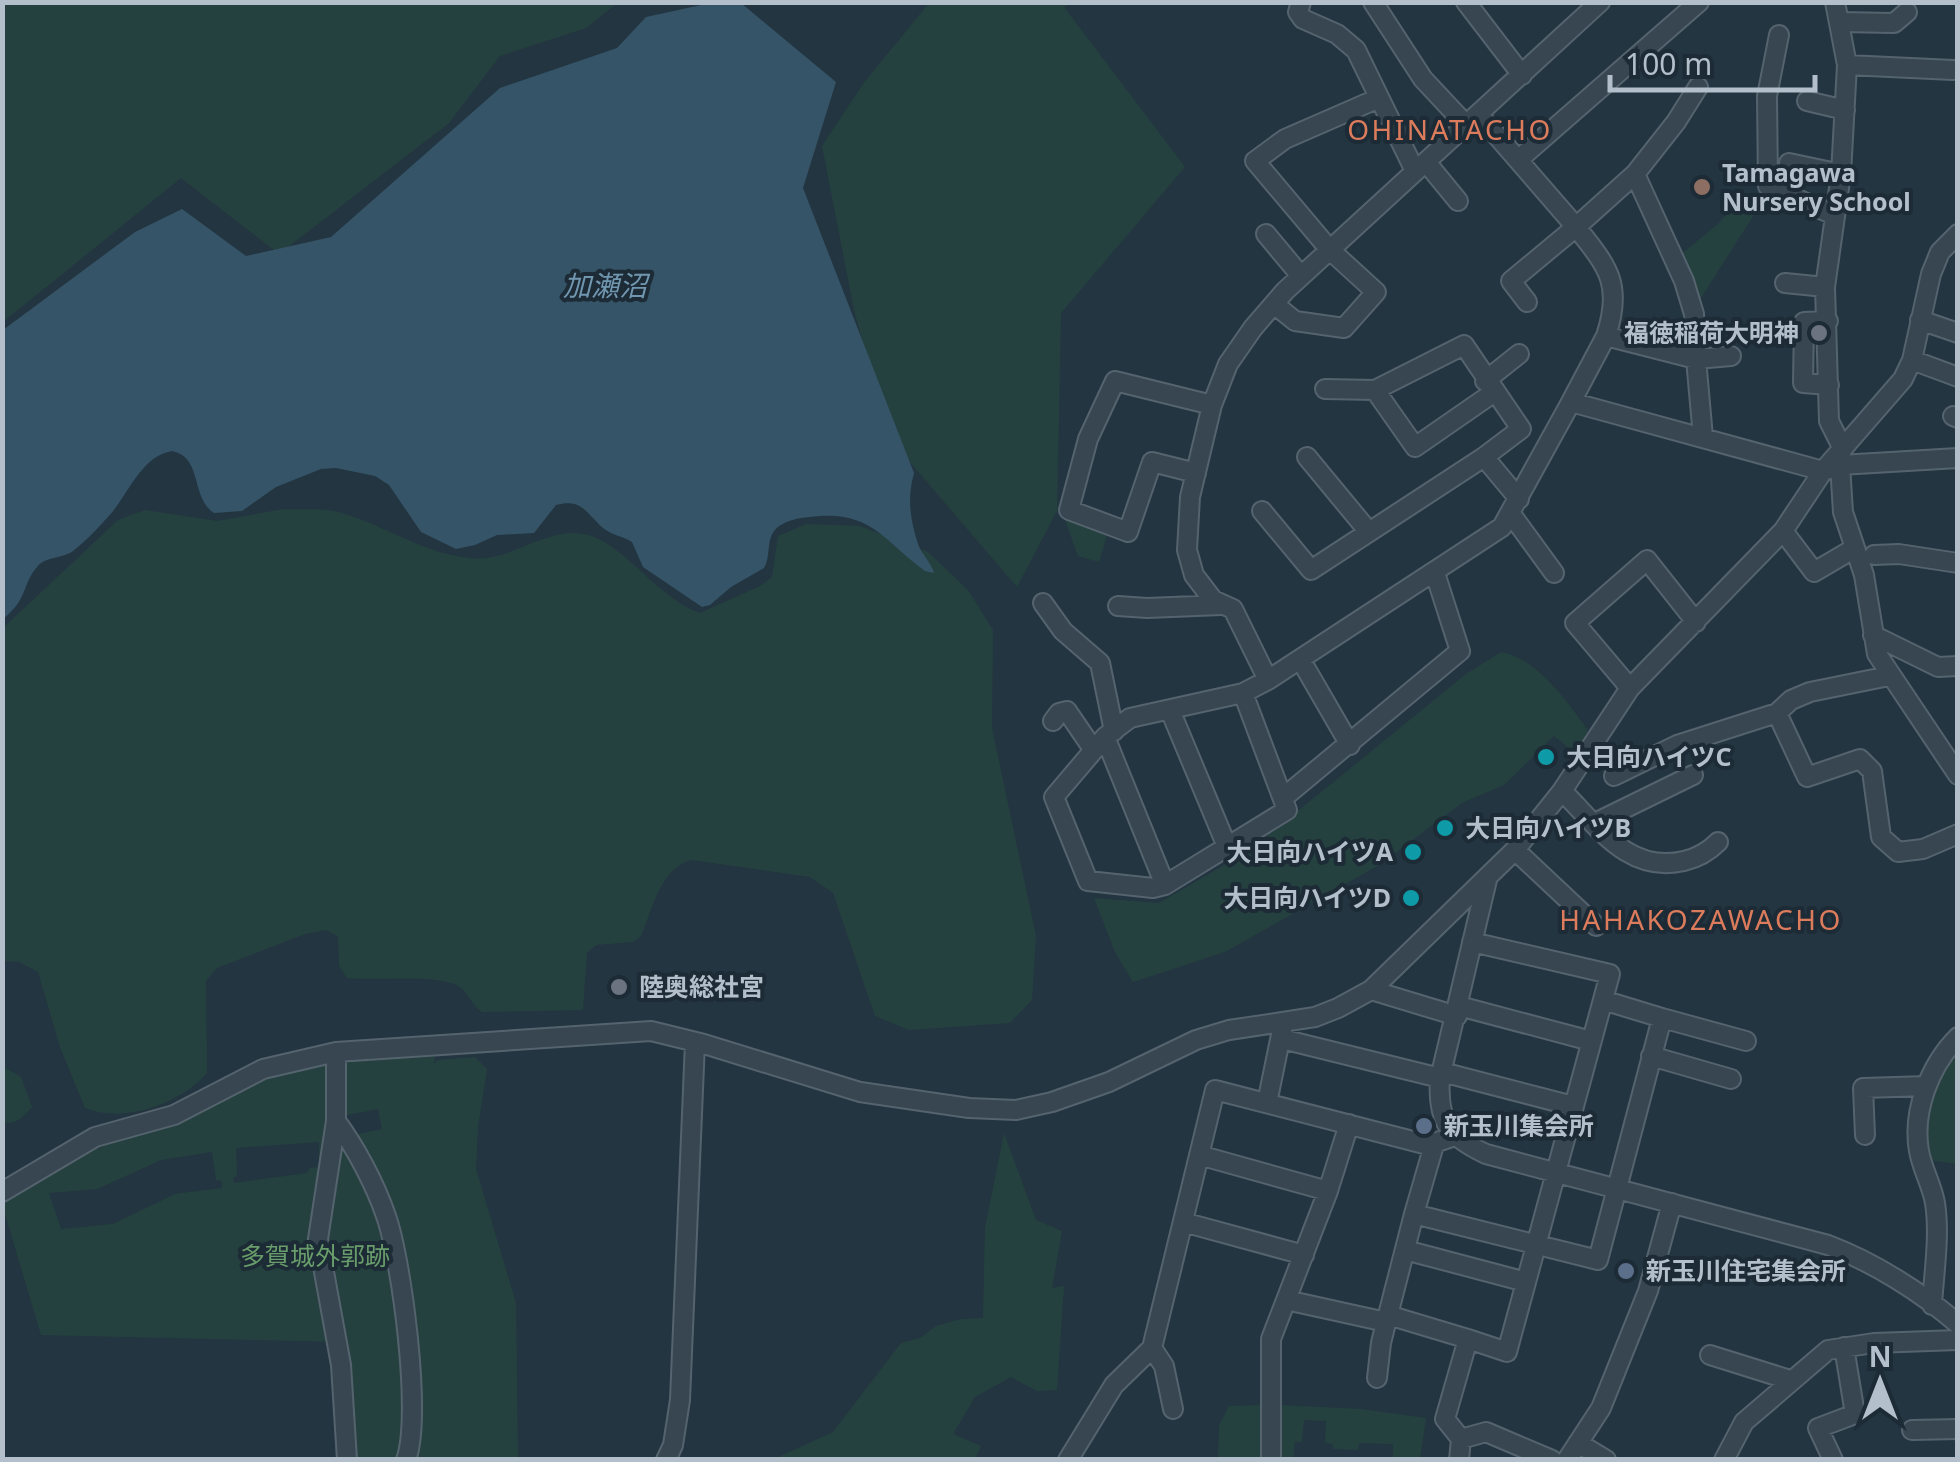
<svg xmlns="http://www.w3.org/2000/svg" width="1960" height="1462" font-family="'Noto Sans','Noto Sans JP',sans-serif">
<style>
.green{fill:#25413f;fill-rule:evenodd}
.water{fill:#355468}
.lines{fill:none;stroke-linecap:round;stroke-linejoin:round}
.minor-casing{stroke:#55636e;stroke-width:22}
.minor{stroke:#374650;stroke-width:18}
.education-dot{fill:#8d6e63;stroke:#1c2b35;stroke-width:4}
.worship-dot{fill:#6b7280;stroke:#1c2b35;stroke-width:4}
.culture-dot{fill:#0f9aa8;stroke:#1c2b35;stroke-width:4}
.service-dot{fill:#5c6f8a;stroke:#1c2b35;stroke-width:4}
.labels{text-anchor:middle;stroke-width:8;stroke-linejoin:round;paint-order:stroke}
.poi-label{font-size:25px;font-weight:bold;fill:#b3c0cb;stroke:#1c2b35;text-anchor:start}
.park-label{font-size:25px;fill:#699d6b;stroke:#1c2b35}
.neighbourhood-label{font-size:28px;letter-spacing:2.5px;fill:#dc7c5d;stroke:#1c2b35}
.water-label{font-size:28px;font-style:italic;fill:#7197b0;stroke:#1c2b35}
</style>
<rect width="100%" height="100%" fill="#233540"/>
<!-- green -->
<path class="green" d="M3 3H617L586 28 500 56 449 123 279 254 181 178 3 322Z
M929 3H1072L1064 7 1185 167 1061 313 1057 511 1017 587 890 439 854 310 822 146 863 84Z
M1747 193 1762 202 1699 301 1680 255 1718 224Z
M284 509C301 510 322 508 338 512 383 524 422 553 469 558 513 564 551 520 594 537 630 551 658 598 700 613L760 586 772 577 778 536 806 524 860 526 928 552 968 590 993 630 992 728 1036 936 1032 1000 1010 1023 909 1030 875 1016 833 893 810 877 692 860C660 868 653 908 641 936L633 942 596 945 587 953 583 1010 482 1012C471 1004 469 995 461 988 444 973 373 981 347 978L339 966 338 936 326 930 305 934 217 968 206 981 207 1073C180 1104 123 1124 85 1108L60 1047 38 972 19 962 3 961V628L118 520 145 510 217 521Z
M1064 517 1108 532 1099 562 1078 556Z
M1501 652C1538 659 1566 701 1588 730L1576 754 1554 736 1504 785 1462 803 1379 865 1225 952 1133 982 1115 952 1094 898 1159 903 1250 850 1466 674Z
M1957 1046V1164L1929 1160C1919 1118 1933 1081 1957 1046Z
M435 1057 434 1064 438 1060 475 1057 487 1069 478 1127 476 1169 516 1303 518 1459H355L345 1342 41 1335 2 1204 96 1149 124 1137 175 1124 266 1077 331 1059ZM378 1109 382 1129 353 1135 342 1116ZM319 1142V1167L310 1168 307 1173 234 1183 233 1178 237 1176 236 1148ZM212 1152 216 1180 222 1181V1188L175 1194 113 1224 61 1229 49 1193 97 1189 161 1160Z
M2 1066 21 1077 32 1107C24 1116 15 1126 3 1122Z
M1004 1133 1036 1220 1062 1231 1052 1288 1064 1286 1057 1390 1037 1391 1011 1377 975 1397 953 1434 981 1446 975 1459H774L833 1432 901 1343 920 1338 936 1326 961 1319 983 1318 985 1228Z
M1265 1405 1266 1459 1218 1460 1219 1425 1229 1406Z
M1280 1405 1361 1409 1426 1418 1420 1459H1393V1444L1359 1443 1358 1450 1333 1449V1444L1325 1443 1326 1421 1304 1420 1302 1442H1295L1293 1459 1277 1460Z"/>
<!-- water -->
<path class="water" d="M715 2 741 3 836 82 803 188 914 473C907 498 910 519 918 544 922 555 931 562 934 573L925 571C882 539 870 509 810 517 797 518 782 521 774 531 766 542 771 556 764 568L731 587 710 605 702 607 643 567 632 542C623 536 611 535 603 528 586 513 582 498 556 505L534 533 497 535 475 545 456 549 421 532 389 485 375 476 336 468 321 469 276 487 242 511 214 513C190 497 203 457 172 451 140 456 127 498 107 518 97 529 85 542 73 551 62 559 46 556 37 567 21 586 29 598 3 619V330L135 232 182 209 246 256 331 237 500 88 617 48 646 17Z"/>
<g class="lines">
<defs>
<path id="minor" d="M1301 2 1298 12 1303 19 1337 34 1356 50 1415 171
M1373 2 1423 79 1467 126
M1466 2 1522 75
M1835 2 1847 65 1841 174 1825 287 1829 421 1843 449
M1840 22 1894 23 1907 12
M1779 35 1767 96 1768 186 1834 215
M1847 65 1953 70
M1698 87 1676 122 1635 174 1684 281 1694 314 1696 359 1731 356
M1807 101 1845 110
M1479 115 1576 227 1635 174
M1518 160 1699 2
M1426 162 1458 201
M1789 163 1841 174
M1266 234 1301 276
M1785 283 1825 287
M1527 302 1511 281 1576 227C1608 267 1623 284 1606 336
M1274 304 1295 321 1344 328 1376 292 1330 250 1255 161 1285 139 1379 98
M1920 320 1958 333
M1828 321 1804 322 1803 383 1829 385
M1912 360 1958 377
M1485 381 1519 354
M1325 389 1375 390 1464 345 1521 429 1484 457
M1375 390 1415 447 1493 393
M1571 402 1606 336 1696 359 1703 437
M1953 416 1958 418
M1307 457 1369 532
M1840 465 1843 512 1864 575 1877 654 1958 775
M1196 473 1152 462 1128 532 1069 510 1088 439 1115 381 1212 405
M1262 511 1311 570 1484 457 1519 499
M1511 514 1554 573
M1783 531 1814 572 1855 548
M1874 555 1899 554 1958 563
M1043 603 1063 631 1100 663 1114 731
M1118 606 1147 608 1221 605
M1873 635 1938 667 1958 666
M1306 669 1350 745
M1268 680 1233 609 1213 600 1194 575 1187 550 1190 497 1212 405 1228 364 1253 328 1285 291 1600 2
M1630 688 1575 623 1647 560 1696 622
M1243 693 1287 810 1165 885 1153 888 1088 881 1054 797 1105 737 1130 718 1243 693 1268 680 1502 527 1571 402 1823 471 1840 465 1958 458
M1170 710 1228 849
M1777 713 1807 777 1860 759 1872 771 1881 837 1898 852 1923 849 1958 834
M1053 721 1059 713 1067 711 1093 749
M1105 737 1165 885
M1614 776 1677 745 1777 713 1791 700 1810 692 1889 676
M1562 791C1598 826 1628 874 1684 861 1697 858 1708 852 1718 842
M1283 798 1460 651 1435 573
M1595 823 1693 775
M1515 850 1596 926
M1487 880 1440 1078C1437 1121 1449 1137 1486 1154L1828 1245C1873 1262 1921 1292 1958 1324
M1472 942 1610 974 1507 1352 1468 1339 1445 1419 1461 1439 1486 1432 1552 1460
M1371 990 1457 1016
M1459 1006 1591 1041
M1662 1018 1746 1041
M1282 1039 1440 1078
M336 1052V1121L318 1239 341 1365 347 1460
M1651 1056 1731 1079
M1442 1072 1573 1106
M1267 1103 1282 1030
M336 1121C356 1148 375 1184 386 1216 402 1262 422 1416 406 1460
M1865 1135 1863 1088 1927 1086
M1434 1145 1414 1214 1598 1260 1662 1018 1603 1000
M1199 1155 1328 1191
M2 1192 95 1137 174 1115 263 1069 336 1052 651 1031 704 1044 860 1092 969 1108 1016 1110 1052 1102 1109 1082 1196 1040 1229 1030 1315 1017 1338 1008 1371 990 1515 850 1562 791 1630 688 1783 531 1823 471 1903 379 1912 360 1931 274 1940 252 1958 234
M1414 1214 1388 1315 1468 1339
M1183 1222 1304 1255
M1405 1250 1526 1282
M1286 1300 1386 1322
M1932 1305C1934 1272 1940 1235 1935 1203 1932 1185 1922 1169 1919 1151 1912 1111 1930 1065 1958 1037
M1152 1348 1164 1366 1173 1409
M1710 1355 1790 1380
M1377 1378 1381 1343 1388 1315
M1912 1430 1958 1429
M1578 1443 1606 1460
M666 1460 673 1445 680 1400 695 1042
M1068 1460 1114 1385 1152 1348 1215 1090 1428 1145 1455 1136
M1271 1460V1339L1328 1191 1349 1124
M1459 1460 1461 1439
M1567 1460 1601 1408 1648 1291 1672 1203
M1724 1460 1744 1422 1828 1350 1874 1343 1958 1340
M1833 1460 1818 1428 1855 1414 1844 1347"/>
</defs>
<!-- minor casing -->
<use href="#minor" class="minor-casing"/>
<!-- minor -->
<use href="#minor" class="minor"/>
</g>
<!-- markers -->
<circle class="education-dot" cx="1702" cy="187" r="10"/>
<g class="worship-dot">
<circle cx="1819" cy="333" r="10"/>
<circle cx="619" cy="987" r="10"/>
</g>
<g class="culture-dot">
<circle cx="1546" cy="757" r="10"/>
<circle cx="1445" cy="828" r="10"/>
<circle cx="1413" cy="852" r="10"/>
<circle cx="1411" cy="898" r="10"/>
</g>
<g class="service-dot">
<circle cx="1424" cy="1126" r="10"/>
<circle cx="1626" cy="1271" r="10"/>
</g>
<g class="labels">
<!-- poi labels -->
<g class="poi-label">
<text x="1722" y="182">Tamagawa<tspan x="1722" dy="29">Nursery School</tspan></text>
<text x="1799" y="342" text-anchor="end">福徳稲荷大明神</text>
<text x="1566" y="766">大日向ハイツC</text>
<text x="1465" y="837">大日向ハイツB</text>
<text x="1393" y="861" text-anchor="end">大日向ハイツA</text>
<text x="1391" y="907" text-anchor="end">大日向ハイツD</text>
<text x="639" y="996">陸奥総社宮</text>
<text x="1444" y="1135">新玉川集会所</text>
<text x="1646" y="1280">新玉川住宅集会所</text>
</g>
<!-- park labels -->
<g class="park-label">
<text x="315" y="1265">多賀城外郭跡</text>
</g>
<!-- neighbourhood labels -->
<g class="neighbourhood-label">
<text x="1450" y="140">OHINATACHO</text>
<text x="1701" y="930">HAHAKOZAWACHO</text>
</g>
<!-- water labels -->
<g class="water-label">
<text x="605" y="296">加瀬沼</text>
</g>
</g>
<!-- border -->
<rect width="1960" height="1462" fill="none" stroke="#b3c0cb" stroke-width="10"/>
<!-- north arrow -->
<g transform="translate(1880 1382)" stroke="#1c2b35" stroke-width="8" paint-order="stroke">
<path d="M0-8L18 38L0 25L-18 38Z" fill="#b3c0cb"/>
<text y="-15" font-size="28" font-weight="bold" text-anchor="middle" fill="#b3c0cb">N</text>
</g>
<!-- scale -->
<path d="M1610 75v15h205v-15" fill="none" stroke="#b3c0cb" stroke-width="5"/>
<text x="1625" y="75" font-size="30" fill="#b3c0cb" stroke="#1c2b35" stroke-width="8" paint-order="stroke">100 m</text>
</svg>
